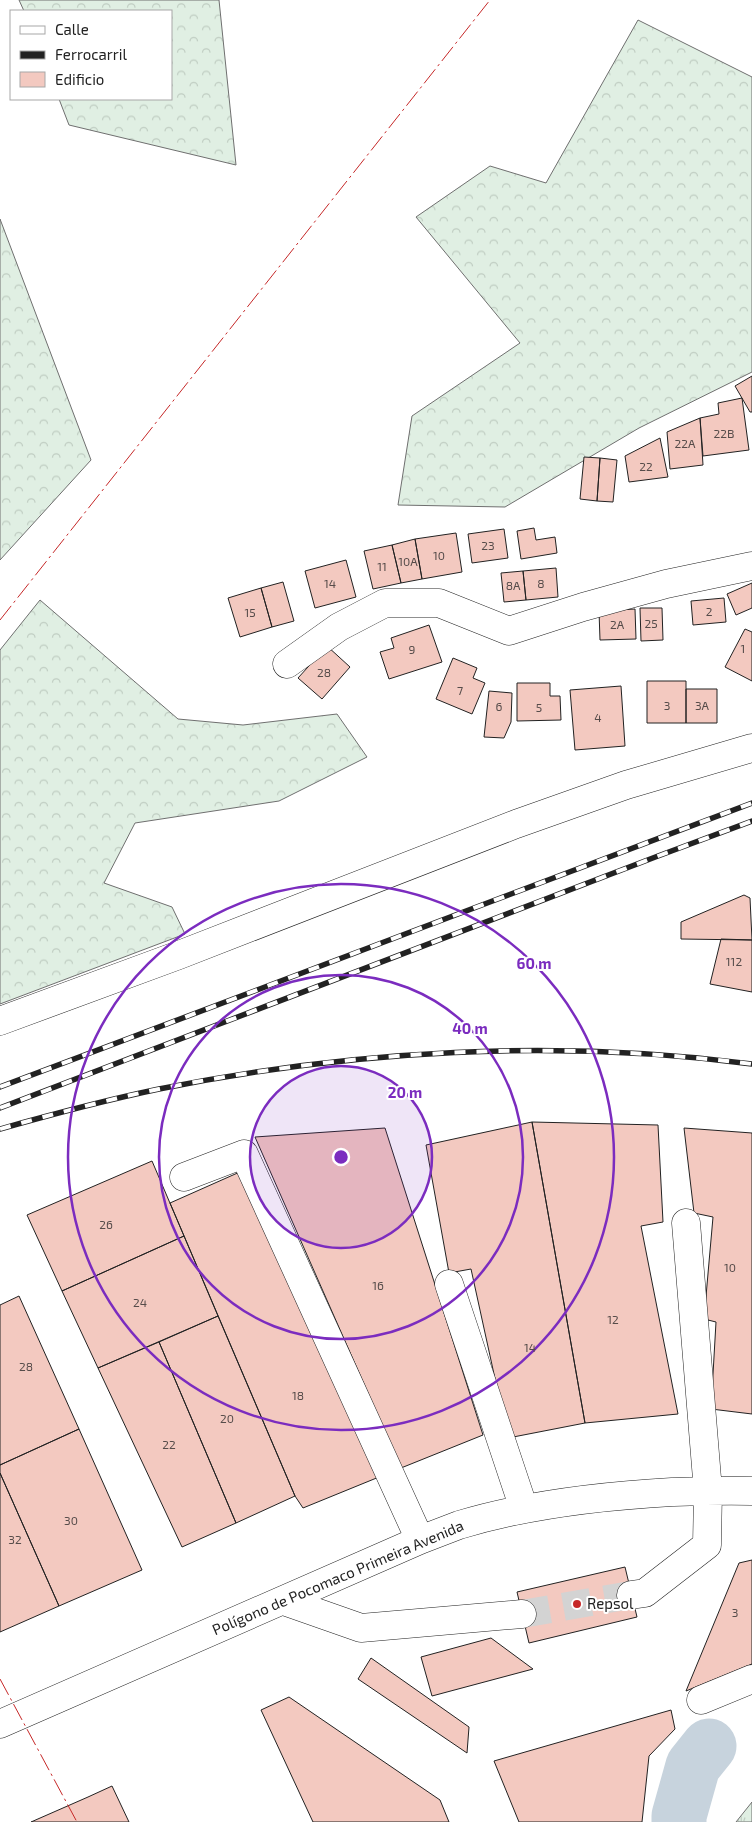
<svg xmlns="http://www.w3.org/2000/svg" width="752" height="1822" font-family="'Exo 2',sans-serif">
<style>
.grass{fill:url(#grass-tufts);stroke:#6f6f6f}
.forest{fill:url(#forest-crowns);stroke:#6f6f6f}
.lines{fill:none;stroke-linecap:round;stroke-linejoin:round}
.river{stroke:#c7d3dd;stroke-width:55}
.building{fill:#f3c9c0;stroke:#222}
.minor-tunnel{stroke:#d3d3d3;stroke-width:28;stroke-dasharray:28 14;stroke-linecap:butt}
.minor-casing{stroke:#222;stroke-width:29}
.minor{stroke:#fff;stroke-width:28}
.rail-casing{stroke:#222;stroke-width:5.5}
.rail{stroke:#fff;stroke-width:4;stroke-dasharray:11;stroke-linecap:butt}
.power{stroke:#c62828;stroke-width:1;stroke-dasharray:18 4 2.5 4;stroke-linecap:butt}
.ring{fill:none;stroke:#7b2cbf;stroke-width:2.5}
.poi-dot{fill:#c62828;stroke:#fff;stroke-width:2}
.labels{text-anchor:middle;stroke-width:4;stroke-linejoin:round;paint-order:stroke}
.number-label{font-size:12px;fill:#564c4a}
.street-label{font-size:15px;fill:#222;stroke:#fff}
.poi-label{font-size:15px;fill:#222;stroke:#fff;text-anchor:start}
.centre{fill:#7b2cbf;stroke:#fff;stroke-width:2.5}
.ring-label{font-size:15px;text-anchor:middle;font-weight:bold;fill:#7b2cbf;stroke:#fff;stroke-width:4;stroke-linejoin:round;paint-order:stroke}
</style>
<defs>
<pattern id="grass-tufts" width="24" height="20" patternUnits="userSpaceOnUse" patternTransform="scale(1.25)"><rect width="24" height="20" fill="#e0efe3"/><path d="M3 7l-1-3M5 7V3M7 7l1-3M15 17l-1-3M17 17v-4M19 17l1-3" fill="none" stroke="#c0cdc2"/></pattern>
<pattern id="forest-crowns" width="20" height="18" patternUnits="userSpaceOnUse" patternTransform="scale(1.25)"><rect width="20" height="18" fill="#e0efe3"/><path d="M2 6a3 3 0 1 1 6 0M12 15a3 3 0 1 1 6 0" fill="none" stroke="#c0cdc2"/></pattern>
</defs>
<rect width="100%" height="100%" fill="#fff"/>
<!-- grass -->
<path class="grass" d="M752 1802V1822H736Z"/>
<!-- forest -->
<path class="forest" d="M19 0H219L236 165 69 125 59 99H171V11H24Z
M638 20 752 77V372L639 428 505 507 398 505 412 416 520 343 416 217 490 166 546 183Z
M0 219 91 460 0 560Z
M40 600 178 719 243 725 337 714 367 757 279 801 135 823 104 883 172 907 185 934 0 1004V650Z"/>
<g class="lines">
<!-- river -->
<path class="river" d="M679 1822V1816L693 1766 709 1746"/>
</g>
<!-- building -->
<path class="building" d="M752 376V412H750L735 386Z
M742 398 749 450 703 456 700 418 719 414 718 403Z
M700 418 703 465 670 469 667 432Z
M660 438 668 477 629 482 625 456Z
M584 457 600 458 597 501 580 499Z
M600 458 617 460 613 502 597 501Z
M534 528 536 540 555 537 557 553 521 559 517 531Z
M504 529 508 558 472 563 468 534Z
M456 533 462 572 422 579 415 539Z
M415 539 422 579 401 583 392 545Z
M392 545 401 583 373 589 364 551Z
M346 560 356 597 315 608 305 571Z
M556 568 558 597 526 600 523 571Z
M523 571 526 600 504 602 501 573Z
M283 582 294 621 272 627 261 588Z
M752 583V608L736 615 727 594Z
M261 588 272 627 240 637 228 598Z
M724 598 726 622 693 625 691 601Z
M640 608H662L663 640 641 641Z
M635 609 636 639 600 640 599 611Z
M429 625 442 662 389 679 380 652 394 648 391 638Z
M745 629 752 632V681L725 667Z
M327 646 350 667 322 699 298 678Z
M453 658 477 668 473 678 485 683 472 714 436 699Z
M647 681H686V723H647Z
M517 683H550V696H560L561 720 517 721Z
M621 686 625 746 575 750 570 690Z
M686 689H717V723H686Z
M489 691 512 693 511 722 504 738 484 737Z
M744 895 750 898 752 940 681 939V922Z
M721 939 752 940V992L710 984Z
M532 1122 658 1125 663 1222 641 1226 678 1414 585 1423Z
M532 1122 585 1423 508 1438 471 1269 449 1273 426 1145Z
M385 1128 483 1435 401 1468 255 1137Z
M684 1128 752 1133V1414L711 1409 716 1322 704 1319 713 1217 694 1213Z
M152 1161 184 1236 62 1291 27 1215Z
M242 1171 379 1477 303 1508 295 1496 170 1203Z
M184 1236 218 1316 98 1368 62 1291Z
M19 1296 79 1429 0 1465V1305Z
M218 1316 295 1496 236 1523 159 1342Z
M159 1342 236 1523 182 1547 98 1368Z
M79 1429 142 1570 59 1606 0 1473V1465Z
M0 1473 59 1606 0 1632Z
M752 1560V1664L686 1691 739 1563Z
M625 1567 637 1617 529 1643 517 1592Z
M491 1638 533 1669 432 1696 421 1657Z
M371 1658 469 1727 467 1753 358 1679Z
M289 1697 440 1800 449 1822H313L261 1710Z
M671 1710 675 1729 649 1756 642 1822H519L494 1761Z
M112 1786 129 1822H31L88 1797Z"/>
<g class="lines">
<!-- minor-tunnel -->
<path class="minor-tunnel" d="M522 1614 631 1595"/>
<defs>
<path id="minor" d="M287 664 339 627 385 603H439L509 631 583 607 666 584 752 566
M0 1021 179 955 516 824 626 785 752 748
M184 1177 244 1154 420 1540
M449 1284 524 1509
M631 1595 645 1593 707 1545 708 1491 686 1223
M284 1601 361 1628 522 1614
M701 1700 752 1679
M0 1724 420 1540C433 1535 446 1530 459 1525 528 1504 601 1496 672 1492 699 1491 725 1490 752 1491"/>
</defs>
<!-- minor casing -->
<use href="#minor" class="minor-casing"/>
<!-- minor -->
<use href="#minor" class="minor"/>
<defs>
<path id="rail" d="M0 1087 752 803
M0 1108 658 856 752 821
M0 1129C53 1114 106 1100 159 1089 353 1050 556 1039 752 1064"/>
</defs>
<!-- rail casing -->
<use href="#rail" class="rail-casing"/>
<!-- rail -->
<use href="#rail" class="rail"/>
<!-- power -->
<path class="power" d="M0 620 490 0
M0 1679 77 1822"/>
</g>
<!-- distance rings -->
<circle cx="341" cy="1157" r="91" fill="#7b2cbf" fill-opacity=".12"/>
<g class="ring">
<circle cx="341" cy="1157" r="91"/>
<circle cx="341" cy="1157" r="182"/>
<circle cx="341" cy="1157" r="273"/>
</g>
<!-- markers -->
<circle class="poi-dot" cx="577" cy="1604" r="5"/>
<g class="labels">
<!-- number labels -->
<g class="number-label">
<text x="724" y="438">22B</text>
<text x="685" y="448">22A</text>
<text x="646" y="471">22</text>
<text x="488" y="550">23</text>
<text x="439" y="560">10</text>
<text x="408" y="566">10A</text>
<text x="382" y="571">11</text>
<text x="330" y="588">14</text>
<text x="541" y="588">8</text>
<text x="513" y="590">8A</text>
<text x="709" y="616">2</text>
<text x="250" y="617">15</text>
<text x="651" y="628">25</text>
<text x="617" y="629">2A</text>
<text x="743" y="653">1</text>
<text x="412" y="654">9</text>
<text x="324" y="677">28</text>
<text x="460" y="695">7</text>
<text x="667" y="710">3</text>
<text x="702" y="710">3A</text>
<text x="499" y="711">6</text>
<text x="539" y="712">5</text>
<text x="598" y="722">4</text>
<text x="734" y="966">112</text>
<text x="106" y="1229">26</text>
<text x="730" y="1272">10</text>
<text x="378" y="1290">16</text>
<text x="140" y="1307">24</text>
<text x="613" y="1324">12</text>
<text x="530" y="1352">14</text>
<text x="26" y="1371">28</text>
<text x="298" y="1400">18</text>
<text x="227" y="1423">20</text>
<text x="169" y="1449">22</text>
<text x="71" y="1525">30</text>
<text x="15" y="1544">32</text>
<text x="735" y="1617">3</text>
</g>
<!-- street labels -->
<g class="street-label">
<text transform="translate(338 1578) rotate(-23)" y="5">Polígono de Pocomaco Primeira Avenida</text>
</g>
<!-- poi labels -->
<g class="poi-label">
<text x="587" y="1609">Repsol</text>
</g>
</g>
<circle cx="341" cy="1157" r="8" class="centre"/>
<g class="ring-label">
<text x="534" y="969">60 m</text>
<text x="470" y="1034">40 m</text>
<text x="405" y="1098">20 m</text>
</g>
<!-- legend -->
<rect x="10" y="10" width="162" height="90" fill="#ffffff" stroke="#a7a7a7"/>
<rect x="20" y="26" width="25" height="8" fill="#ffffff" stroke="#a7a7a7"/>
<text x="55" y="35" font-size="15" fill="#222222">Calle</text>
<rect x="20" y="51" width="25" height="8" fill="#222222" stroke="#a7a7a7"/>
<text x="55" y="60" font-size="15" fill="#222222">Ferrocarril</text>
<rect x="20" y="72" width="25" height="15" fill="#f3c9c0" stroke="#a7a7a7"/>
<text x="55" y="85" font-size="15" fill="#222222">Edificio</text>
</svg>
